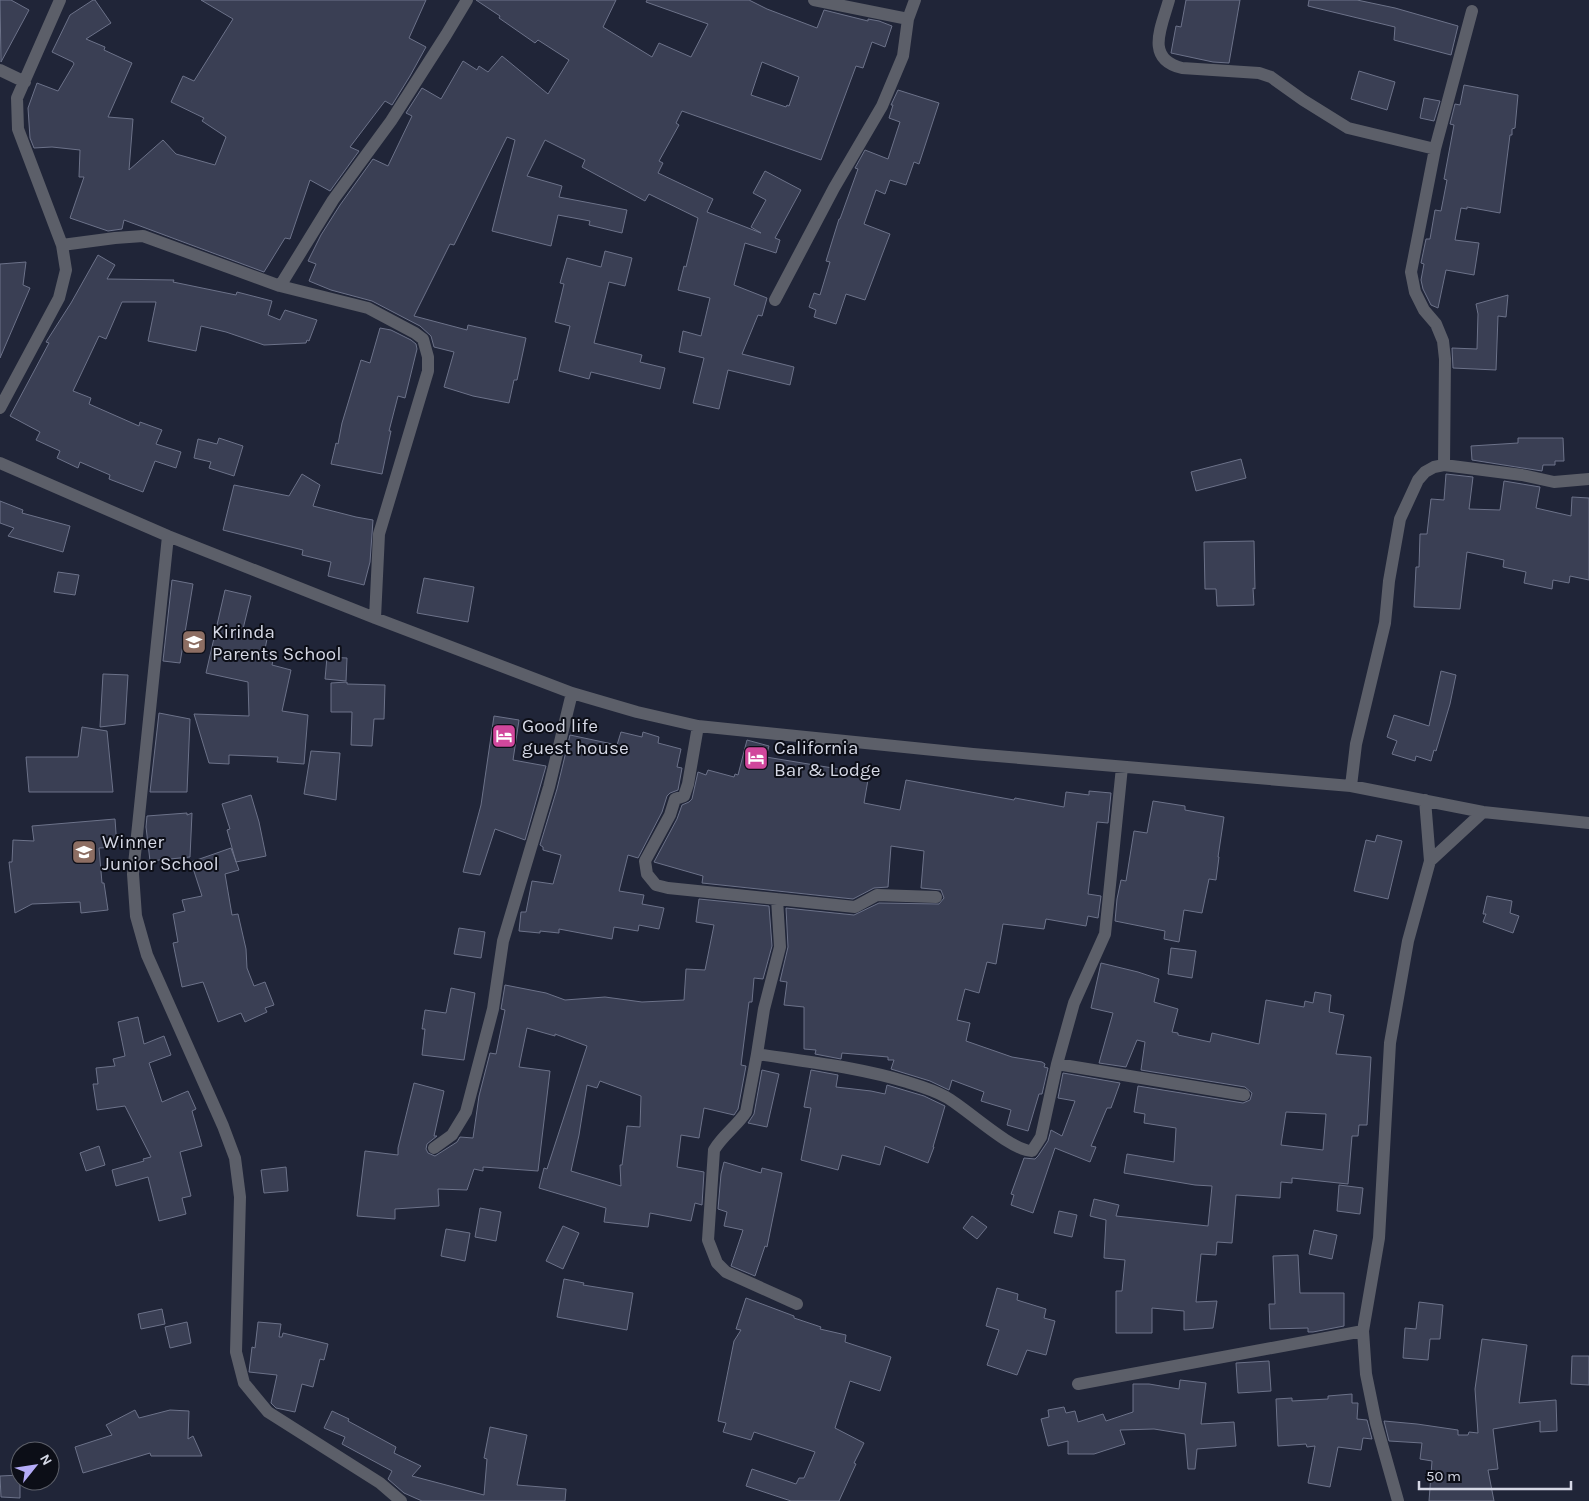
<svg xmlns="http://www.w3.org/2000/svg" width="1589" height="1501" font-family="Karla,sans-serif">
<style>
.building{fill:#3a3f54;stroke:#6c7289;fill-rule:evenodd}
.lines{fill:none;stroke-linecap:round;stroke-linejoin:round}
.street{stroke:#5c5f69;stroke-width:12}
.labels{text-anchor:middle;stroke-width:4;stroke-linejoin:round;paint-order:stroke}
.poi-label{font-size:19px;fill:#d5d8e5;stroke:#0c0e17;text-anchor:start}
</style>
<rect width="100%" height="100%" fill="#202538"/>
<!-- building -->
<path class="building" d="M0 0H11L29 10 1 62Z
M93 0H95L111 23 86 39 105 47 104 50 132 63 108 117 133 119 129 170 163 140 176 154 215 165 226 137 202 121 204 118 171 102 183 76 194 81 233 19 201 0H426L409 38 426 47 410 76 392 105 385 101 350 147 359 151 330 191 310 180 290 239 285 238 264 272 124 220 122 229 108 231 70 218 84 177H79L80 150 52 147 34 148 30 138 28 108 37 83 58 91 74 64 73 62 52 52 70 15Z
M476 0H616L603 27 652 57 659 43 691 57 708 24 646 2 647 0H749L767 9 817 28 824 10 868 21V19L879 21 892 26 885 47 872 42 863 68 856 66 821 160 682 111 676 123 679 125 659 161 663 163 658 173 713 199 707 212 761 233 751 227 766 200 753 193 765 171 801 190 775 238 780 240 776 253 745 243 734 285 767 298 762 316 758 315 742 354 794 367 790 385 728 370 719 409 693 403 704 358 679 352 683 331 701 336 710 298 678 290 684 266 686 267 698 218 649 194 645 201 582 167 585 160 545 140 527 176 562 186 559 197 627 210 622 233 589 225 590 221 558 215 551 246 492 231 515 140 507 137 454 245 450 244 414 316 467 330 468 325 526 338 517 380H514L509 403 473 396 444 387 454 352 434 347 431 336 420 326 372 301 331 290 309 281 316 264 308 261 321 235 340 205 373 159 388 166 412 116 406 113 422 88 441 99 463 61 477 70 479 66 488 72 502 56 548 94 569 60 538 40 535 43 499 18 500 16ZM762 62 799 77 789 106 787 105 786 107 751 95Z
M1186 0H1240L1229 63 1213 62 1171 53 1176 26 1181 27Z
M1309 0H1357L1395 8 1458 26 1451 55 1394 40 1395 27 1308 6Z
M1359 71 1395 82 1387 110 1351 99Z
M1464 85 1518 95 1515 128 1512 129V135H1510L1500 213 1467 207V209L1461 208 1455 240 1479 243 1474 275 1446 270 1438 308 1431 305 1423 289 1421 280 1424 264 1421 263 1426 239H1430L1435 210 1441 211 1447 180 1444 179 1454 125 1450 124 1455 104 1460 105Z
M898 90 939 103 919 164 914 162 906 185 890 180 885 194 876 190 864 224 890 234 865 300 846 294 836 324 814 317 816 310 809 307 814 293 820 295 830 262 826 261 839 219H840L858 169 855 168 865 150 888 159 900 122 889 118 893 105H891Z
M1424 98 1440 101 1434 121 1420 118Z
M605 251 632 258 625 286 609 282 594 343 642 355 640 362 665 368 660 389 591 372 589 379 559 371 570 326 555 322 564 284 560 283 567 258 601 267Z
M98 255 115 265 107 279 174 280 173 282 236 295 237 292 272 301 268 315 280 320 285 310 317 320 309 341 307 340 306 343 264 345 226 332 201 326 196 351 148 341 156 302H122L106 339 99 336 73 391 91 398 89 404 139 426 140 422 162 430 156 444 181 452 176 468 155 461 143 492 109 479 110 475 80 462 78 468 57 458 60 451 36 440 40 432 10 416 49 343 46 342 71 303Z
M26 262 23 285 30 288 0 358V264Z
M1508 295 1506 317 1498 316 1496 370 1453 368 1452 348 1477 349 1478 314 1476 304Z
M380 328 391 330 411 340 416 344 417 349 405 398 398 396 389 431H391L382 474 331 464 336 443 338 444 342 423 361 360 370 363Z
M219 438 243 446 234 476 209 468 211 462 194 458 198 439 217 444Z
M1518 438H1563L1564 461H1555V465H1543L1542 471 1472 460 1471 446 1518 443Z
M1241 459 1246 478 1196 491 1191 472Z
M302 474 320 485 313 506 356 517 373 520 370 562 364 585 328 576 331 562 302 555 303 550 223 530 234 485 289 496Z
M1446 474 1473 477 1469 509 1500 510 1504 481 1540 487 1536 508 1571 516 1572 497 1589 498V580L1570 576 1569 583 1553 580 1552 589 1524 583 1526 572 1503 567 1504 560 1467 552 1460 609 1414 607 1416 567H1419L1420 534H1427L1431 499 1444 500Z
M0 501 23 510 22 513 70 526 63 552 8 536 14 528 0 523Z
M1254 541 1255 589 1253 588 1254 605 1217 606 1216 589H1205L1204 542Z
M58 572 79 575 75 595 54 592Z
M424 578 474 587 468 622 417 613Z
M172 580 193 584 180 663 163 661Z
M225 590 251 596 243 629 268 634 264 654 274 656 272 665 291 670 282 711 308 715 304 764 277 762 278 757 229 755V764L209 763 194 714 249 716 248 682 206 673Z
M327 657 347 658 346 681 325 679Z
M1441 671 1456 675 1450 704 1436 751 1434 750 1431 761 1416 756 1415 761 1392 754 1397 741 1387 737 1394 715 1429 726Z
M103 674 128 675 125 724 100 727Z
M347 682V684L385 685 384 719H374L372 746 351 745 352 712H331V683Z
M159 713 190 719 187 792H150Z
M494 716 519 720 513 760 546 766 525 840 495 829 480 875 463 872 481 805Z
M82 727 107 731 113 792H29L26 757H78Z
M621 732 642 737 643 732 659 737 658 743 681 749 677 767 682 768 678 790 670 793 667 796 662 812 638 858 628 855 619 891 644 895 642 904 664 908 659 929 639 925 638 931 614 927 612 939 559 929V933L540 931V933L519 931 521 912H526L532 881 553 884 561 855 543 850V847L540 845 557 789 570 735 617 745Z
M747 740 769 746 766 757 869 774 864 803 900 810 906 780 1014 800 1015 798 1064 807 1066 792 1089 795V791L1111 793 1108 823 1097 822 1088 894 1101 896 1098 918 1088 916 1086 926 1046 919 1044 929 1003 924 996 964 987 962 979 993 965 989 957 1020 970 1023 966 1041 1012 1057 1042 1062 1045 1064 1044 1067 1048 1068 1042 1094H1039L1028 1131 1007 1125 1011 1110 981 1101 984 1092 952 1080 949 1090 930 1081 891 1069 894 1060H888V1057L842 1053 841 1059 815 1054 816 1050 804 1049V1007L784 1005 787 982 780 981 788 947 786 908 854 915 879 903 939 904 944 898 941 890 921 888 924 851 891 846 888 887 874 888 853 899 702 883 703 876 654 862 677 819 682 805 689 802 692 799 698 772 706 775 708 770 734 777 735 774 738 775Z
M311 751 340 753 336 800 304 794Z
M251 795 259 822 266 856 236 862 227 830 230 829 222 804Z
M1153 801 1185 806V810L1224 817 1218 857H1219L1216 880 1209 879 1202 913 1184 910 1179 942 1164 939 1165 931 1115 921 1117 899 1121 880 1126 881 1134 831 1147 833Z
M187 813V815L192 813 190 857 150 861 146 827 147 816Z
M115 819 117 847 99 848 102 883H104L108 910 81 913 80 902 32 904 15 913 9 862H12L13 840 34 841 32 826Z
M1377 835 1402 841 1388 899 1354 891 1366 840 1375 842Z
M231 848 239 870 225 874 232 915 238 914 246 949 247 968 254 986 265 982 274 1005 265 1008 267 1012 245 1022 241 1013 218 1022 203 982 182 987 173 943 178 942 173 914 185 911 182 900 202 896 191 862Z
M1487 896 1512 901 1510 913 1519 916 1513 933 1483 922 1486 914H1483Z
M699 899 769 906 772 946 763 979 754 978 752 1002H749L741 1065 746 1066 738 1109 734 1115 704 1108 699 1138 681 1135 677 1167 704 1172 702 1205 695 1203 691 1221 650 1213 648 1227 604 1222 606 1208 539 1188 544 1168 547 1169 587 1046 555 1034V1036L527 1028 519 1067 550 1071 538 1171 483 1167V1171L474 1169 467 1190 438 1189 439 1206 395 1209V1219L357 1216 365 1151 398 1155V1148L414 1083 444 1091 434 1136H437L427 1144 426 1149 428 1153 435 1156 457 1142 460 1137 473 1138 479 1096 490 1053 496 1054 505 1010 501 1009 505 985 546 993 565 1000 605 997 642 1002 684 1000 686 969 705 970 714 925 696 922ZM600 1081 641 1096 640 1127 627 1126 622 1165H620L621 1186 571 1171 579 1135 587 1085 597 1088Z
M459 928 485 932 481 958 454 954Z
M1171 948 1196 951 1192 978 1168 974Z
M1101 963 1138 972 1159 979 1154 1002 1178 1009 1172 1032 1178 1033V1035L1210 1042 1212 1033 1259 1044 1266 1000 1304 1007 1305 1001 1313 1003 1315 992 1331 995 1329 1012 1344 1015 1336 1054 1371 1057 1367 1125H1359L1358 1136H1352L1348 1184 1292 1178V1183L1281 1182 1280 1198 1236 1195 1232 1243 1217 1242 1216 1255 1201 1254 1196 1302 1217 1301 1213 1328 1184 1330V1311L1152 1308V1333H1116V1291H1122L1125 1260 1104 1258 1106 1220 1090 1216 1094 1199 1119 1205 1116 1216 1208 1226 1212 1186 1195 1185 1124 1173 1127 1154 1174 1162 1176 1128 1144 1123 1145 1114 1134 1112 1138 1086 1243 1103 1250 1100 1252 1093 1245 1087 1141 1070 1145 1042 1137 1040 1126 1067 1099 1063 1113 1013 1091 1008ZM1286 1112 1326 1114 1323 1150 1281 1145Z
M451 988 475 993 464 1060 422 1055 425 1029H422L425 1010 446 1013Z
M138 1017 144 1044 164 1036 171 1055 149 1063 162 1102 188 1091 196 1109 192 1111 202 1146 180 1152 191 1196 182 1198 186 1214 159 1221 148 1177 116 1186 112 1170 144 1161 143 1159 151 1157 125 1106 97 1110 93 1084H98L96 1068 115 1066 113 1059 125 1056 118 1022Z
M762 1070 779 1074 767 1127 748 1123 754 1114Z
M811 1070 838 1075 836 1087 871 1091 885 1094 887 1085 924 1096 945 1106 933 1147H934L928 1163 885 1146 880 1165 842 1155 838 1170 801 1160 811 1108 804 1107Z
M1063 1073 1120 1083 1111 1108H1107L1091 1146 1096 1147 1090 1162 1055 1148 1033 1213 1011 1205 1014 1195 1011 1194 1024 1158 1035 1159 1038 1156 1048 1141 1051 1130 1062 1136 1075 1101 1058 1098Z
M99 1146 105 1165 86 1171 80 1153Z
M724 1162 761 1173 762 1168 782 1173 767 1247 765 1246 755 1276 731 1266 743 1230 724 1226 727 1212 718 1209 721 1174Z
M286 1167 288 1191 264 1193 261 1170Z
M1339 1185 1363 1188 1360 1214 1337 1211Z
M480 1208 501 1212 496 1241 475 1237Z
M1059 1211 1077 1215 1072 1237 1054 1233Z
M972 1216 987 1227 977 1239 963 1228Z
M563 1226 579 1233 563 1269 546 1261Z
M446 1229 470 1233 465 1261 441 1256Z
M1314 1230 1337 1235 1332 1259 1309 1254Z
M1298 1255 1300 1293H1344V1326L1313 1332H1308V1328L1270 1329 1269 1304H1275L1273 1256Z
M564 1279 584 1283 583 1285 633 1293 627 1330 557 1317Z
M997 1288 1018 1294 1017 1300 1046 1309 1044 1318 1055 1321 1046 1355 1027 1350 1017 1375 987 1365 999 1330 986 1326Z
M746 1298 794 1316V1318L821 1327 820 1329 846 1335 845 1342 891 1357 880 1391 850 1381 835 1428 864 1443 854 1463 856 1464 839 1501H791L746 1486 752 1469 796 1484 799 1478H804L815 1452 754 1432 751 1440 723 1432 726 1423 718 1421 734 1341 741 1330 736 1329Z
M1419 1302 1443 1305 1440 1339H1430L1428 1360 1403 1358 1405 1328 1416 1329Z
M162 1309 165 1324 141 1329 138 1314Z
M187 1322 191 1343 170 1348 165 1327Z
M258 1322 281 1324 279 1337H282L283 1333 328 1344 324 1360 320 1359 313 1387 302 1384 295 1412 276 1408 271 1403 277 1375 249 1372 252 1347 255 1348Z
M1482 1339 1527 1345 1519 1403 1556 1400 1557 1431 1540 1432V1421L1493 1429 1498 1469 1488 1470 1494 1501H1429L1432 1461 1420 1459 1422 1443 1389 1441 1384 1421 1417 1424 1458 1430V1435H1468L1469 1432 1478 1433 1475 1389Z
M1572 1356H1589V1385L1571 1384Z
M1269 1361 1271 1391 1238 1393 1236 1363Z
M1180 1380 1206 1383 1201 1424 1234 1422 1236 1446 1197 1449 1195 1469H1188L1185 1434 1154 1429 1120 1430 1125 1444 1094 1454H1068V1441L1048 1446 1041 1419 1049 1417 1048 1410 1064 1407 1066 1413 1075 1411 1078 1422 1103 1414 1106 1421 1133 1412V1384H1149L1179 1389Z
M1352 1394V1403H1358L1357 1419 1367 1420 1372 1439 1363 1438 1361 1450 1338 1447 1330 1487 1308 1483 1315 1446 1307 1447 1306 1444 1278 1446 1276 1399 1292 1398V1401L1328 1399V1396Z
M135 1410 139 1418 170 1410 189 1411 188 1439 193 1436 202 1456H151L150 1453 83 1473 75 1447 112 1435 106 1425Z
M332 1411 349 1419 348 1421 396 1447 394 1453 421 1466 412 1476 484 1495 487 1459 484 1458 490 1427 527 1435 517 1485 566 1489 565 1501H422L404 1493 388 1479 392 1471 342 1444 345 1437 324 1428Z
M20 1475V1498L1 1497 0 1476Z"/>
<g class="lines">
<!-- street -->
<path class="street" d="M814 0 908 19
M1169 0C1162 26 1144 59 1182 68L1259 73 1271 77 1303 100 1348 128 1435 149
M0 70 25 82
M62 245 115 238 143 236 280 286 368 308 415 333 423 339 428 357V371L379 534 375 618
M280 286 333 200 391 121 446 35 467 0
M775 300 834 188 882 106 903 56 908 19 915 0
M0 408 59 298 66 270 62 245 18 129 17 98 60 0
M0 463 168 536 375 618 572 693 637 712 698 726 973 754 1351 786 1483 812 1589 823
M1444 465 1445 359 1443 341 1436 324 1424 310 1415 292 1411 272 1435 149 1472 11
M168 536 133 874 136 916 147 955 223 1126 235 1158 240 1197 236 1352 244 1383 268 1412 380 1483 401 1501
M698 726 688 784 684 796 675 799 670 815 645 861 647 874 656 885 668 888 855 907 877 895 936 897
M1351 786 1356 744 1385 623 1389 581 1400 519 1418 480 1425 472 1434 467 1444 465 1522 475 1554 482 1589 479
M1430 861 1483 812
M777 899 780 947 764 1009 757 1054 746 1112C737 1126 723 1135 714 1150L708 1240 717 1263 726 1272 797 1304
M757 1054C808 1062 858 1067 907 1082 920 1086 934 1090 946 1097 966 1108 1011 1151 1032 1151L1041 1137 1057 1064 1074 1003 1105 934 1122 767
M1057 1064 1244 1095
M434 1148 452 1135 466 1112 493 1009 503 941 549 787 572 693
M1078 1384 1363 1331
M1398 1501 1376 1423 1366 1374 1363 1331 1379 1238 1390 1043 1408 941 1430 861 1425 800"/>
</g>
<!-- icons -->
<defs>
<symbol id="school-square" viewBox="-11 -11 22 22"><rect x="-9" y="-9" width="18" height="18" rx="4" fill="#8d6e63" stroke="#0c0e17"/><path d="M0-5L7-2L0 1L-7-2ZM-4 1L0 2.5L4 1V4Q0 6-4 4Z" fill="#fff"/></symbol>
<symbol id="hotel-square" viewBox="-11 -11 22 22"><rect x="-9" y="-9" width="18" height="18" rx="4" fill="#d1479c" stroke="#0c0e17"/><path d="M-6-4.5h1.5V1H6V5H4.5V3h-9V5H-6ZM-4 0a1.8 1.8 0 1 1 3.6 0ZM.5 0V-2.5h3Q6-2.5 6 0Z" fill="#fff"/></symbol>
</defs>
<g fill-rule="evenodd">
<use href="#school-square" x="180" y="628" width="28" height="28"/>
<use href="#hotel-square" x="490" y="722" width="28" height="28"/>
<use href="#hotel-square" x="742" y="744" width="28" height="28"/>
<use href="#school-square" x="70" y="838" width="28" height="28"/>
</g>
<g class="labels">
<!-- poi labels -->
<g class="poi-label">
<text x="212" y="638">Kirinda<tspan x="212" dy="22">Parents School</tspan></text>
<text x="522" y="732">Good life<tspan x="522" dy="22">guest house</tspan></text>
<text x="774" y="754">California<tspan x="774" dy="22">Bar &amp; Lodge</tspan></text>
<text x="102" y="848">Winner<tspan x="102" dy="22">Junior School</tspan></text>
</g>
</g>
<!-- north arrow -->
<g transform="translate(35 1466) rotate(60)"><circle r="24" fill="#0c0e17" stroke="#5c5f69"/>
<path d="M0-4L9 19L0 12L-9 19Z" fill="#b5acf8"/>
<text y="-8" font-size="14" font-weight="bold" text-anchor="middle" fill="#d5d8e5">N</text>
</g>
<!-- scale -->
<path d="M1419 1481v8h152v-8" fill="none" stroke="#d5d8e5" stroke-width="2.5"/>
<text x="1426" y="1481" font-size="15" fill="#d5d8e5" stroke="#0c0e17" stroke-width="4" paint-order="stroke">50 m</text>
</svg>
